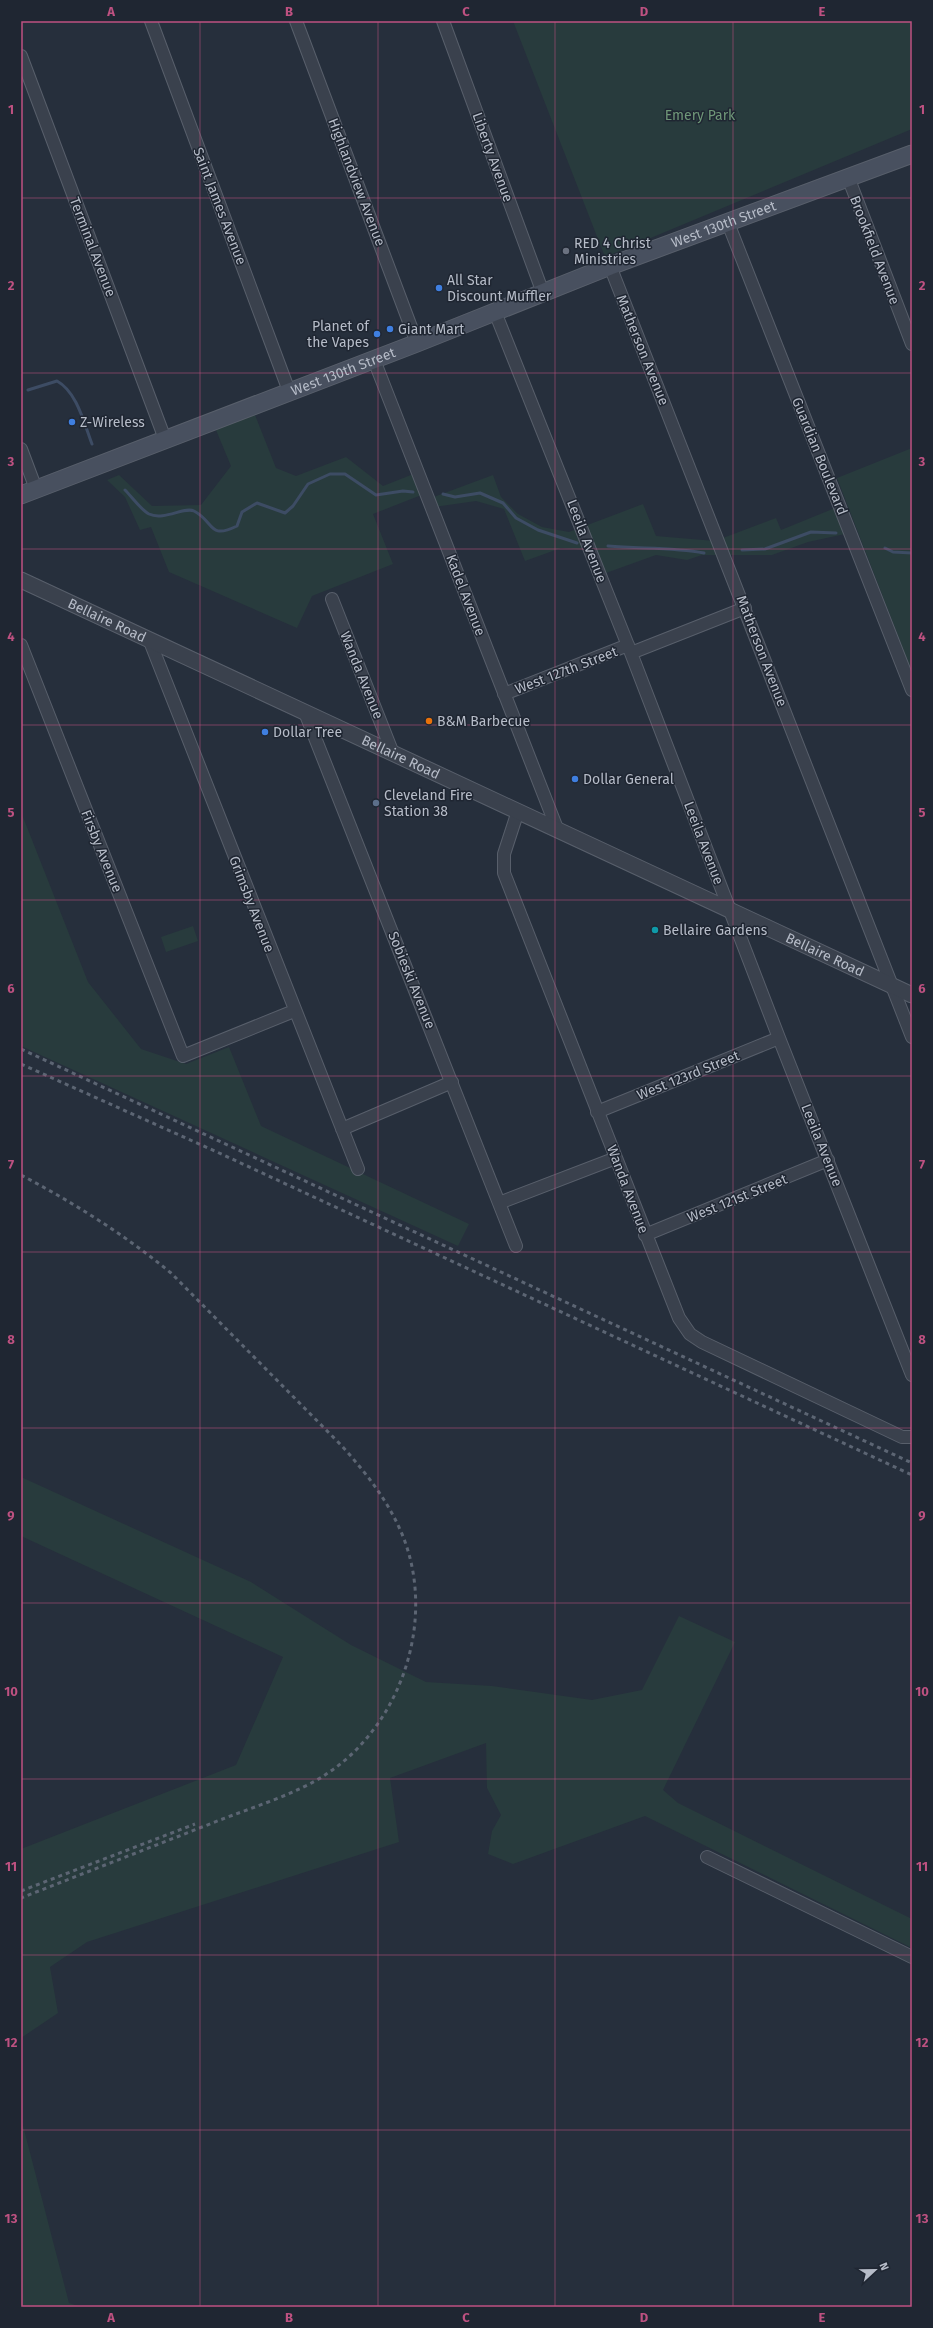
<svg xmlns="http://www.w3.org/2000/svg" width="933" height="2328" font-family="'Fira Sans',sans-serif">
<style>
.green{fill:#283b3d}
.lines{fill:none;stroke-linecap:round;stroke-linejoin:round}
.stream{stroke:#3d4c64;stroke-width:3}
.minor-casing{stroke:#585f6b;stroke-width:14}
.tertiary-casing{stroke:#585f6b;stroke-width:17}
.secondary-casing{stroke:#585f6b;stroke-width:19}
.minor{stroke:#3a414d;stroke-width:12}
.tertiary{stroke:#3a414d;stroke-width:15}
.secondary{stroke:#48505f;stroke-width:17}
.rail{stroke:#5c6573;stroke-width:3;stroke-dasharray:4 4;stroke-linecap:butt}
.grid{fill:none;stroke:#be5181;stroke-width:1;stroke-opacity:0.55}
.worship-dot{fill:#6b7280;stroke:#1f2632;stroke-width:1.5}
.shop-dot{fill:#3f7fe0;stroke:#1f2632;stroke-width:1.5}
.food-dot{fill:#e8710a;stroke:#1f2632;stroke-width:1.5}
.service-dot{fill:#5c6f8a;stroke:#1f2632;stroke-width:1.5}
.culture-dot{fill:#0f9aa8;stroke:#1f2632;stroke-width:1.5}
.labels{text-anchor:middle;stroke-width:3;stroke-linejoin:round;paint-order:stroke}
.park-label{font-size:14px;fill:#6f9778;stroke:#1f2632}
.street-label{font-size:14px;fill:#b6bcc8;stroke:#1f2632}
.poi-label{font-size:14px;fill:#b6bcc8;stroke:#1f2632;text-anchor:start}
.neatline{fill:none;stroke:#be5181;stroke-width:1.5}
.grid-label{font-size:13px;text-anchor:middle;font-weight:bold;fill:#be5181}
</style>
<rect width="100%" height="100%" fill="#262f3c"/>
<!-- green -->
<path class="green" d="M513 21H912V129L605 257Z
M255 415 276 468 296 476 346 457 383 486 416 473 424 494 373 514 393 564 312 596 297 628 169 572 151 527 140 530 125 497 107 480 119 475 152 506 201 505 231 466 216 430Z
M912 448V672L837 478Z
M493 475 501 497 518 514 542 527 569 532 643 504 656 536 715 541 776 518 781 530 835 508 845 534 808 542 772 555H702L687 560 656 555 606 573 597 551 561 548 525 561 504 509 476 501 434 507 431 498Z
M21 812 88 982 141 1049 186 1064 229 1047 261 1126 469 1224 458 1246 21 1046Z
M193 926 198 941 166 952 161 937Z
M21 1477 251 1582 351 1645 426 1682 492 1686 592 1700 642 1690 679 1616 735 1642 663 1790 678 1803 912 1919V1948L645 1816 513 1864 488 1854 492 1831 501 1815 487 1788 486 1743 390 1778 399 1842 87 1942 50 1967 58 2013 21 2038V1849L236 1765 283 1657 21 1536Z
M21 2118 69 2303 81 2307H21Z"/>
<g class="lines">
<!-- stream -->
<path class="stream" d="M28 390 57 381C77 392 84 423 92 444
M125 490C132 497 141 510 149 514 164 521 185 506 194 511 215 522 208 540 237 526L242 512 257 503 285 513 293 506 308 484 330 474H345L376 495 403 491 413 492
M443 494 455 497 480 493 503 503 516 518 538 530 577 543
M608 546C640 549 672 547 704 553
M885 548 893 552 912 553
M742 550 765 549 811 532 836 533"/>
<defs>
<path id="minor" d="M151 21 289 391
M296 21 417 343
M443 21 543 293
M21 56 165 439
M848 177 912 344
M728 223 912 690
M610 266 912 1037
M495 312 631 653 779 1038 912 1375
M374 360 558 831
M21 449 36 489
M332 599 392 751
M149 639 358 1169
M21 645 183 1056 294 1011
M631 653 745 608
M504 694 628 645
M306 715 516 1246
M518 811 504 854V873L679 1318 690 1334 702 1342 902 1437H912
M597 1112 779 1038
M342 1129 452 1082
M499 1203 616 1158
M645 1235 828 1160
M707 1857 912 1957"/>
<g id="tertiary">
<path id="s1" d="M21 580 912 995"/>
</g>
<g id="secondary">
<path id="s2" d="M21 495 417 343 610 266 912 154"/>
</g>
</defs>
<!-- minor casing -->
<use href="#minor" class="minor-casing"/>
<!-- tertiary casing -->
<use href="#tertiary" class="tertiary-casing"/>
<!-- secondary casing -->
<use href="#secondary" class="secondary-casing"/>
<!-- minor -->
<use href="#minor" class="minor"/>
<!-- tertiary -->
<use href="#tertiary" class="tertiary"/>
<!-- secondary -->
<use href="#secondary" class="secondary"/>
<!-- rail -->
<path class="rail" d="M21 1049 912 1463
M21 1064 217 1152 912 1475
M21 1175C74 1203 125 1235 171 1273L341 1445C367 1474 390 1503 404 1539 436 1623 400 1727 325 1775 298 1793 251 1808 220 1820 154 1846 87 1872 21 1898
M21 1891 195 1824"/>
</g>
<!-- grid -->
<path class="grid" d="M200 21V2307M378 21V2307M555 21V2307M733 21V2307M21 198H912M21 373H912M21 549H912M21 725H912M21 900H912M21 1076H912M21 1252H912M21 1428H912M21 1603H912M21 1779H912M21 1955H912M21 2130H912"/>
<!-- markers -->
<circle class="worship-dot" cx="566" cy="251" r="4"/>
<g class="shop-dot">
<circle cx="439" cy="288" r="4"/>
<circle cx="390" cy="329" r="4"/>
<circle cx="377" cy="334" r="4"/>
<circle cx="72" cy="422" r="4"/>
<circle cx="265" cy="732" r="4"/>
<circle cx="575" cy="779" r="4"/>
</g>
<circle class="food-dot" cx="429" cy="721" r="4"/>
<circle class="service-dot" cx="376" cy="803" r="4"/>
<circle class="culture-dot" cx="655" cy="930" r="4"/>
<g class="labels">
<!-- park labels -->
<g class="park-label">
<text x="700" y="120">Emery Park</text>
</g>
<!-- street labels -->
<g class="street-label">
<text transform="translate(493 157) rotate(70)" y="5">Liberty Avenue</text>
<text transform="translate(357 182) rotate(69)" y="5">Highlandview Avenue</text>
<text transform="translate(220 206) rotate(69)" y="5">Saint James Avenue</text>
<text dy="5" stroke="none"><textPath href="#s2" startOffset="753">West 130th Street</textPath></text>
<text transform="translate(93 247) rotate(69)" y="5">Terminal Avenue</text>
<text transform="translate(875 250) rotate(69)" y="5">Brookfield Avenue</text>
<text transform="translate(643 350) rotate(68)" y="5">Matherson Avenue</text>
<text dy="5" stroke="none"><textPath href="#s2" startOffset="345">West 130th Street</textPath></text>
<text transform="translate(820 456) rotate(68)" y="5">Guardian Boulevard</text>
<text transform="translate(587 541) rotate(69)" y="5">Leeila Avenue</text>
<text transform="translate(466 595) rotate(69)" y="5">Kadel Avenue</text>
<text dy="5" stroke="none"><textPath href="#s1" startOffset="95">Bellaire Road</textPath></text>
<text transform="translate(762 651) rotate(69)" y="5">Matherson Avenue</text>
<text transform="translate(566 670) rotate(-21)" y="5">West 127th Street</text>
<text transform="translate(362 675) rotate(68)" y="5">Wanda Avenue</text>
<text dy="5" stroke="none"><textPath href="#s1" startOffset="419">Bellaire Road</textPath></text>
<text transform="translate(704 843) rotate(69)" y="5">Leeila Avenue</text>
<text transform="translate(102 851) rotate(68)" y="5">Firsby Avenue</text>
<text transform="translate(252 904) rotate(69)" y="5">Grimsby Avenue</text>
<text dy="5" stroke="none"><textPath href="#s1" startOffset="887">Bellaire Road</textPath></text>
<text transform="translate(412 980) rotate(68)" y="5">Sobieski Avenue</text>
<text transform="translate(688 1075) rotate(-22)" y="5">West 123rd Street</text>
<text transform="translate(822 1145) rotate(68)" y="5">Leeila Avenue</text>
<text transform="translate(628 1189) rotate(69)" y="5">Wanda Avenue</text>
<text transform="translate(737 1198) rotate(-22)" y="5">West 121st Street</text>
</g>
<!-- poi labels -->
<g class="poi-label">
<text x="574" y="248">RED 4 Christ<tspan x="574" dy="16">Ministries</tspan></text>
<text x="447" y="285">All Star<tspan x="447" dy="16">Discount Muffler</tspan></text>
<text x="369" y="331" text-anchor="end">Planet of<tspan x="369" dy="16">the Vapes</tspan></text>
<text x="398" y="334">Giant Mart</text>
<text x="80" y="427">Z-Wireless</text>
<text x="437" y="726">B&amp;M Barbecue</text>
<text x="273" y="737">Dollar Tree</text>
<text x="583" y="784">Dollar General</text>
<text x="384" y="800">Cleveland Fire<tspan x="384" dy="16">Station 38</tspan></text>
<text x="663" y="935">Bellaire Gardens</text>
</g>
</g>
<!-- border -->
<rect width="933" height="2328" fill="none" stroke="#1f2632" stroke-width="44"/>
<!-- north arrow -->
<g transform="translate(875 2270) rotate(68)" stroke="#1f2632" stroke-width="3" paint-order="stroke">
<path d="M0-3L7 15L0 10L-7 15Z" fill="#b6bcc8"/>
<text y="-6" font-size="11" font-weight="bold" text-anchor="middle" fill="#b6bcc8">N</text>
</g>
<rect x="22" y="22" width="889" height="2284" class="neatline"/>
<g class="grid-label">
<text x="111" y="16">A</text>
<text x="289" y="16">B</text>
<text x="466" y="16">C</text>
<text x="644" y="16">D</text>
<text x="822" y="16">E</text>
<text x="11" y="114">1</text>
<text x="922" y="114">1</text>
<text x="11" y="290">2</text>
<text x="922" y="290">2</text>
<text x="11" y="466">3</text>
<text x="922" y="466">3</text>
<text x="11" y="641">4</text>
<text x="922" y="641">4</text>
<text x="11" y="817">5</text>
<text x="922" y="817">5</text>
<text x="11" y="993">6</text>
<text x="922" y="993">6</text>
<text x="11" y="1169">7</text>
<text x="922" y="1169">7</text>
<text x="11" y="1344">8</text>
<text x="922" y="1344">8</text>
<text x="11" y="1520">9</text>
<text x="922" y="1520">9</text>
<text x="11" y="1696">10</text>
<text x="922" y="1696">10</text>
<text x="11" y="1871">11</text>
<text x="922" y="1871">11</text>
<text x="11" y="2047">12</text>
<text x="922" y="2047">12</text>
<text x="11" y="2223">13</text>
<text x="922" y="2223">13</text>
<text x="111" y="2322">A</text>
<text x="289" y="2322">B</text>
<text x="466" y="2322">C</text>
<text x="644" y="2322">D</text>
<text x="822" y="2322">E</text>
</g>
</svg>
